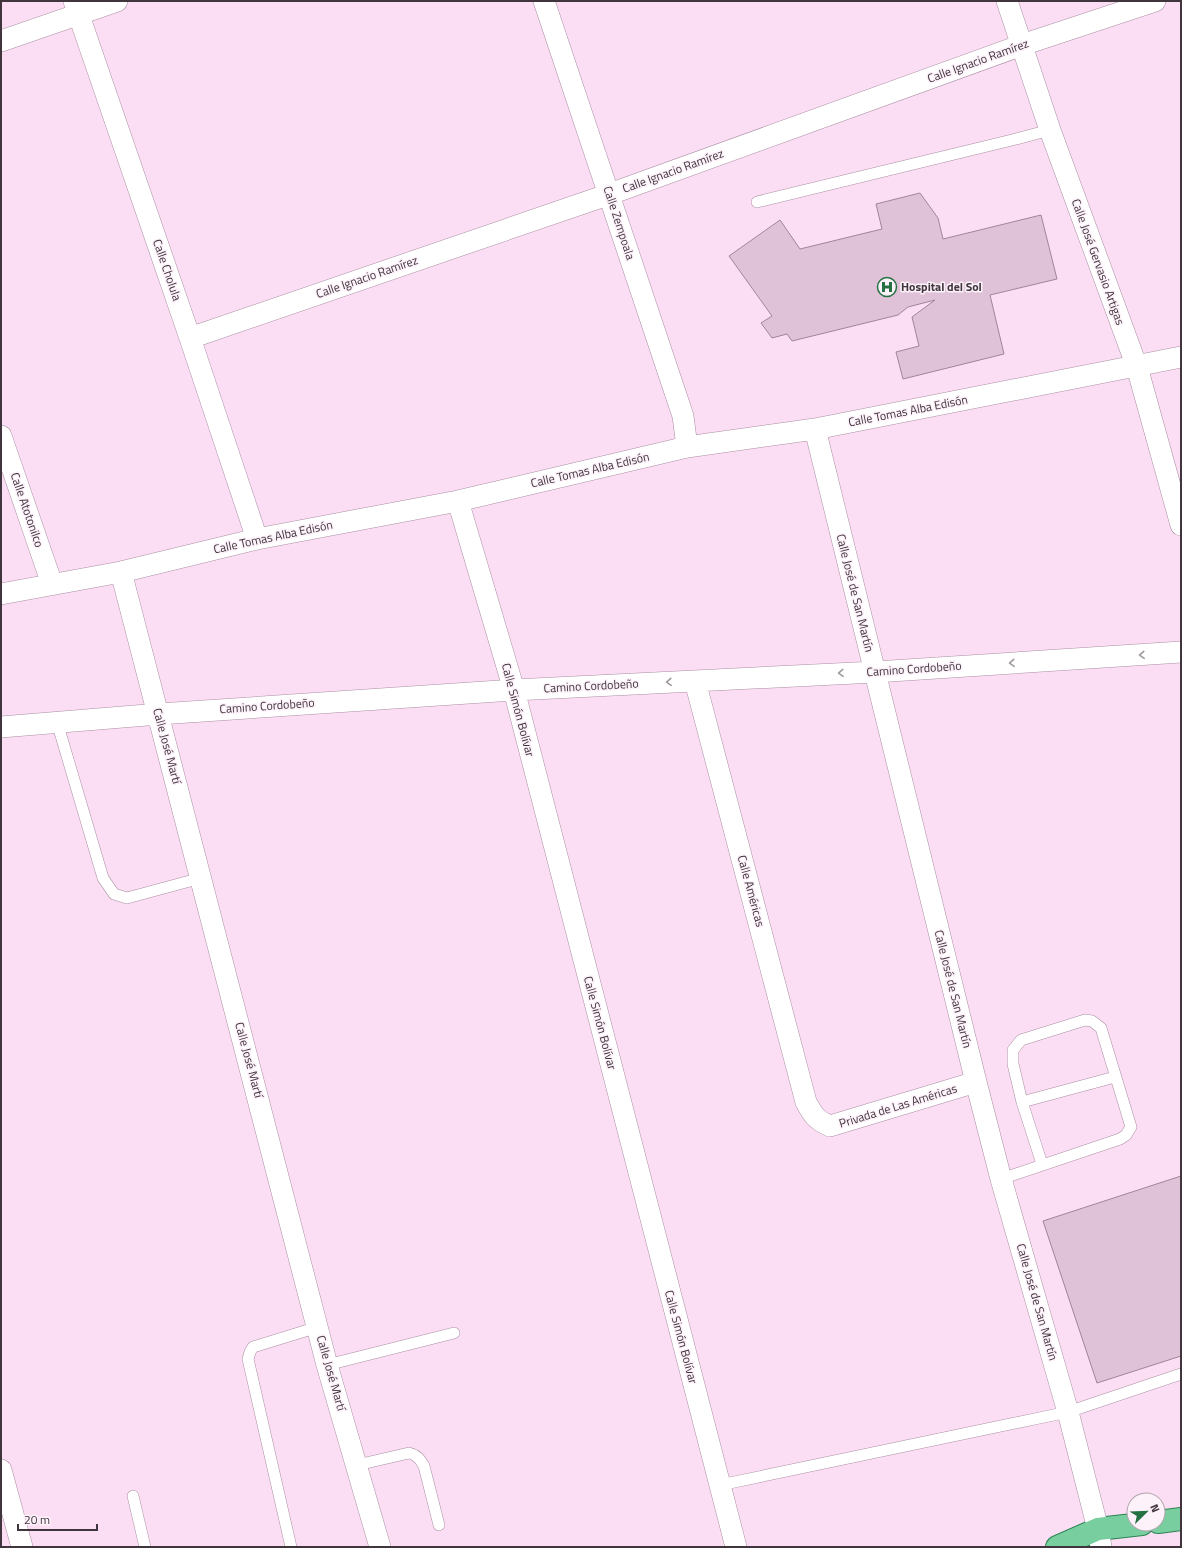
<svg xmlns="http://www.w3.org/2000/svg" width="1182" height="1548" font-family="'Titillium Web',sans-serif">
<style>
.building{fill:#dfc2d7;stroke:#a08599}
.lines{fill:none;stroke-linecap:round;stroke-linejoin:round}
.service-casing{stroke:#aa8fa3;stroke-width:12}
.minor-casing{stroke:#aa8fa3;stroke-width:22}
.primary-casing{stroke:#2b8453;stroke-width:24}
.service{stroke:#fff;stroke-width:11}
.minor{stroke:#fff;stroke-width:21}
.primary{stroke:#79ce9f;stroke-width:22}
.oneway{stroke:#a09a9e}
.labels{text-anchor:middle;stroke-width:3;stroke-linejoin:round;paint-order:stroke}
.street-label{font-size:12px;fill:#40353d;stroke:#fdf1fa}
.poi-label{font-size:12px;font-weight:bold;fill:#40353d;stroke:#fdf1fa;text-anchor:start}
</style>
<rect width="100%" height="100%" fill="#fbdef3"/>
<!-- building -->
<path class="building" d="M920 193 938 218 943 239 1041 215 1057 279 990 295 1004 354 903 379 896 352 919 346 912 317 935 300 908 307 898 315 792 341 787 334 772 338 761 323 772 316 729 256 780 220 800 249 882 229 876 204Z
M1181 1176V1356L1097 1383 1043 1221Z"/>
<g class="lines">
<defs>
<path id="service" d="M757 202 1012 140 1050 130
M57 722 103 878 114 894 127 898 201 878
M1022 1102 1115 1077
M1001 1179 1120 1139 1126 1135 1131 1127 1101 1028 1092 1021 1085 1020 1021 1040 1013 1050V1064L1022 1102 1042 1164
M327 1365 454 1333
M357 1465 409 1453C417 1455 420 1459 424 1466L439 1525
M720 1485 1068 1412 1181 1374
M133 1496 145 1547
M291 1547 248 1359 250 1352 253 1347 318 1327"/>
<path id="minor" d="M74 1 190 338 257 539
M544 1 683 416 687 447
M1007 1 1050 130 1137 367 1181 525
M1 41 117 1
M190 338 610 194 1022 45 1155 1
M815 429 976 1082 1001 1179 1068 1412 1098 1529 1101 1547
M1 436 52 584
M458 501 514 690 736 1547
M121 572 327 1365 380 1547
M1 594 121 572 257 539 458 501 687 447 815 429 1181 357
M695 681 806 1102C813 1115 816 1120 830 1126L976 1082
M1 727 159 714 514 690 875 672 1181 652
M1 1470 22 1547"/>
<path id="primary" d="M1158 1522 1181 1519
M1057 1547 1098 1529 1142 1524"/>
</defs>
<!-- service casing -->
<use href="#service" class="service-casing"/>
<!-- minor casing -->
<use href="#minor" class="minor-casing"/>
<!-- primary casing -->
<use href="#primary" class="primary-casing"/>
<!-- service -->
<use href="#service" class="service"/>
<!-- minor -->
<use href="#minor" class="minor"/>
<!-- primary -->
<use href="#primary" class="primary"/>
</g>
<!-- one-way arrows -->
<defs><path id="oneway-chevron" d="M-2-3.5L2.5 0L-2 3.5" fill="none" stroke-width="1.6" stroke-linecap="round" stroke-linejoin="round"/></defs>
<g class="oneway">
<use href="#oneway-chevron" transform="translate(1142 655) rotate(176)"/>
<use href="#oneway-chevron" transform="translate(1012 663) rotate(176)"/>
<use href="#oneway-chevron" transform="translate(841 673) rotate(177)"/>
<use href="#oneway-chevron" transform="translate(669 682) rotate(177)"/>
</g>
<!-- icons -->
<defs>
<symbol id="hospital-ring" viewBox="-11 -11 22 22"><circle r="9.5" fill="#fdf1fa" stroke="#247242" stroke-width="1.5"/><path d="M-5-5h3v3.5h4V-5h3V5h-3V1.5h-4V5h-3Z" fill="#247242"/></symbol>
</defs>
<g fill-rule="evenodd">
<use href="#hospital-ring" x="876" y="276" width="22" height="22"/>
</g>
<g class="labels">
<!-- street labels -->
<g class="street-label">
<text transform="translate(978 61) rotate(-20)" y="4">Calle Ignacio Ramírez</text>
<text transform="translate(673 171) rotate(-20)" y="4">Calle Ignacio Ramírez</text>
<text transform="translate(619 223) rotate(72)" y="4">Calle Zempoala</text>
<text transform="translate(1098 262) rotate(70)" y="4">Calle José Gervasio Artigas</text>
<text transform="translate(167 270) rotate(71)" y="4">Calle Cholula</text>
<text transform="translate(367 277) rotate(-19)" y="4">Calle Ignacio Ramírez</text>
<text transform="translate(908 411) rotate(-11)" y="4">Calle Tomas Alba Edisón</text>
<text transform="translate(590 470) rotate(-13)" y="4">Calle Tomas Alba Edisón</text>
<text transform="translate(27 510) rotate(71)" y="4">Calle Atotonilco</text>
<text transform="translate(273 537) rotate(-12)" y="4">Calle Tomas Alba Edisón</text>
<text transform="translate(855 593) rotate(76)" y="4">Calle José de San Martín</text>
<text transform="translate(914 669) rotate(-4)" y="4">Camino Cordobeño</text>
<text transform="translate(591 686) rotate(-3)" y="4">Camino Cordobeño</text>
<text transform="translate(267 706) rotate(-4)" y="4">Camino Cordobeño</text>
<text transform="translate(518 710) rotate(75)" y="4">Calle Simón Bolívar</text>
<text transform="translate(167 746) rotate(75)" y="4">Calle José Martí</text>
<text transform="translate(751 891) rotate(75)" y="4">Calle Américas</text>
<text transform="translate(953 989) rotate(76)" y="4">Calle José de San Martín</text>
<text transform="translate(600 1023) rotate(75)" y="4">Calle Simón Bolívar</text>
<text transform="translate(249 1060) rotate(75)" y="4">Calle José Martí</text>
<text transform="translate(898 1106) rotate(-17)" y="4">Privada de Las Américas</text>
<text transform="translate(1037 1302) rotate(74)" y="4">Calle José de San Martín</text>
<text transform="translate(681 1337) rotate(75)" y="4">Calle Simón Bolívar</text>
<text transform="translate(331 1373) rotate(74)" y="4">Calle José Martí</text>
</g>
<!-- poi labels -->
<g class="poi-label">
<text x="901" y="291">Hospital del Sol</text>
</g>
</g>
<!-- border -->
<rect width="1182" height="1548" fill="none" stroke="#40353d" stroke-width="4"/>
<!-- north arrow -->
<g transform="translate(1146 1512) rotate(67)"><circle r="19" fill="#fdf1fa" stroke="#b1a6ae"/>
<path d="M0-3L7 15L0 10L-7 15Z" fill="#247242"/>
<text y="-6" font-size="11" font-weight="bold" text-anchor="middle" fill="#40353d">N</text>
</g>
<!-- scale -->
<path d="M18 1524v6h79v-6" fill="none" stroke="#40353d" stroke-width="2"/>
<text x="24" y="1524" font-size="12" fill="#40353d" stroke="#fdf1fa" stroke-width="3" paint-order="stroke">20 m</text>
</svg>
